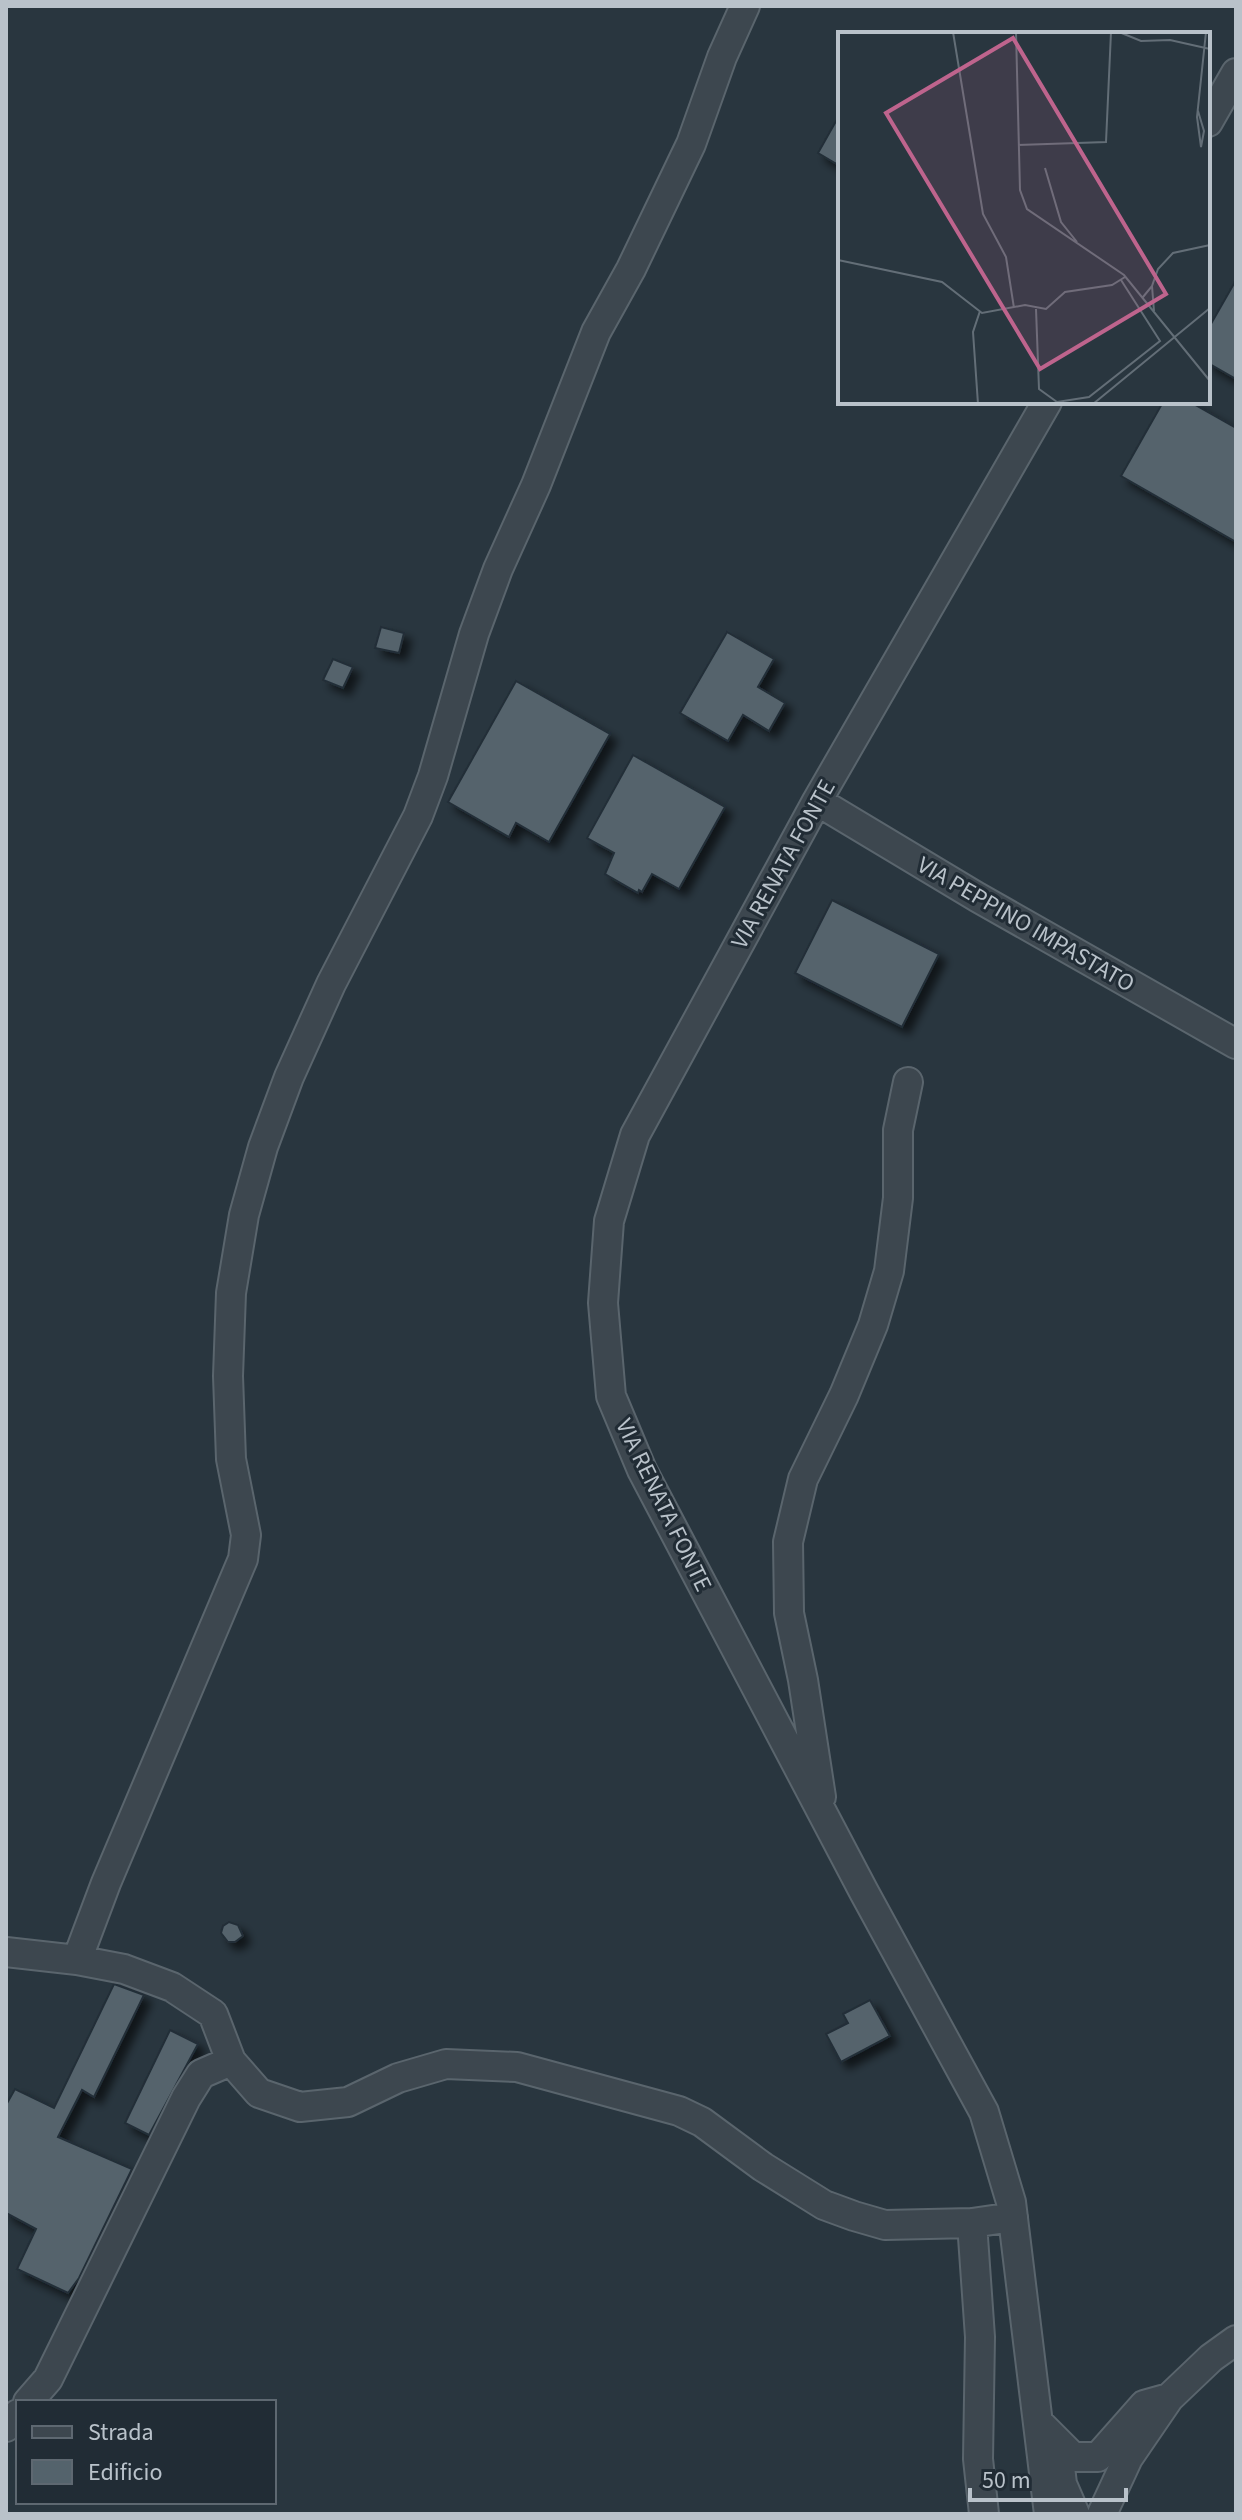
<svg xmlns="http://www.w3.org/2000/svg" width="1242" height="2520" font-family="'Source Sans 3',sans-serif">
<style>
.building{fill:#54636c;stroke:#232e37;stroke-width:2;filter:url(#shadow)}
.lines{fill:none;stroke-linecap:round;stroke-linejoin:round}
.minor-casing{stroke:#5a656d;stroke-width:32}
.minor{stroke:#3d474f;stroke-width:28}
.labels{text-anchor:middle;stroke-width:6;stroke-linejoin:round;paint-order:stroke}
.street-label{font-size:24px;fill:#b9c2ca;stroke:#212c35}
.inset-road{fill:none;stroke:#636e77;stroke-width:2}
.view{fill:#be648d;fill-opacity:0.15;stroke:#be648d;stroke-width:4}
.inset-edge{fill:none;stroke:#b9c2ca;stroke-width:4}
</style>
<defs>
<filter id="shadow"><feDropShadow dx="7" dy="7" stdDeviation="4" flood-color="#0009"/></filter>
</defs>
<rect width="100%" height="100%" fill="#29363f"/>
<!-- building -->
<path class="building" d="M840 114V166L818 153Z
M1236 280V379L1208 363V329Z
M1163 402H1190L1236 428V542L1121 476Z
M381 627 404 633 399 653 375 648Z
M727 632 774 659 758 687 785 703 769 731 743 715 728 741 680 713Z
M333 659 353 667 343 688 323 680Z
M516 681 610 734 549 842 516 823 509 837 448 802Z
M633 755 725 807 679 889 652 874 642 892 639 890 638 893 605 874 614 853 587 838Z
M832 900 939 954 902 1027 795 973Z
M229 1922 238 1925 243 1936 235 1942H228L221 1933 223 1926Z
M114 1984 144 1995 94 2097 82 2090 58 2137 132 2169 79 2278 68 2293 17 2269 36 2229 6 2213V2105L15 2089 54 2108Z
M870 2000 890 2036 841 2062 826 2034 848 2023 843 2014Z
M170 2030 198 2044 149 2135 125 2123Z"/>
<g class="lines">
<defs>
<path id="minor" d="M1208 122 1236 73
M1047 402 817 801 635 1135 609 1221 603 1303 611 1396 642 1470 864 1892 984 2112 1011 2202 1049 2514
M817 801 977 897 1236 1044
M821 1797 803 1680 789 1613 788 1542 803 1479 844 1395 873 1325 889 1271 898 1198V1130L908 1082
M6 1952 77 1960 124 1969 172 1987 213 2014 231 2061 259 2093 300 2107 348 2102 398 2078 446 2064 517 2067 679 2111 702 2122 763 2167 824 2205 854 2216 885 2225 972 2223 1013 2217
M77 1960 106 1883 243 1559 246 1535 231 1459 228 1376 231 1293 244 1215 263 1147 289 1077 331 984 418 816 433 776 474 634 498 569 536 485 596 332 631 269 691 144 722 57 745 6
M972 2223 980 2337 978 2459 984 2514
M1169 2398 1211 2358 1236 2340
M28 2402 48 2379 186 2098 201 2074 231 2061
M1038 2422 1073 2457H1098L1144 2405 1169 2398 1128 2458 1102 2514
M6 2427 18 2414
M1059 2458 1062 2484 1075 2514"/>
</defs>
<!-- minor casing -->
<use href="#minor" class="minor-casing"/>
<!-- minor -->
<use href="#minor" class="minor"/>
</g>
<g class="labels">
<!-- street labels -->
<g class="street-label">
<text transform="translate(783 864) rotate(-61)" y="8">VIA RENATA FONTE</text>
<text transform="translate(1026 924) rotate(30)" y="8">VIA PEPPINO IMPASTATO</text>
<text transform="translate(664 1505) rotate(64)" y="8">VIA RENATA FONTE</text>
</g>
</g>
<!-- overview -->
<g transform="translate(838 32)">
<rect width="372" height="372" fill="#29363f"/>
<path class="inset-road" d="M115 0 145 182 168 225 176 276M178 0 182 158 189 177 286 243 372 349M281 0 303 9 332 8 372 17M360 79 366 99 363 115 359 85 368 0M180 113 268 110 273 0M207 136 223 190 239 210M0 228 104 250 144 281 187 273 208 277 227 260 274 253 287 245M314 254 320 237 335 221 372 213M305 265 314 254 316 279M198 277 201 357 219 370 251 365 322 309 283 248M140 372 135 300 142 279M255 372 372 276"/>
<path class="view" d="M175 6 328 262 202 337 48 81Z"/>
<rect width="372" height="372" class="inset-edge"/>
</g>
<!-- border -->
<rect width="1242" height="2520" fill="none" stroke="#b9c2ca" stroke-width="16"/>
<!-- legend -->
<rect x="16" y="2400" width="260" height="104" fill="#212c35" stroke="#5e6871" stroke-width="2"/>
<rect x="32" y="2426" width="40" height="12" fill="#3d474f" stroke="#5e6871" stroke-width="2"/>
<text x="88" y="2440" font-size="24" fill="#b9c2ca">Strada</text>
<rect x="32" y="2460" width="40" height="24" fill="#54636c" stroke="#5e6871" stroke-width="2"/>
<text x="88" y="2480" font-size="24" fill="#b9c2ca">Edificio</text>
<!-- scale -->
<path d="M970 2488v12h156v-12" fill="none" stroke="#b9c2ca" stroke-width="4"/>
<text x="982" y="2488" font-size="24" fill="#b9c2ca" stroke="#212c35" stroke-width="6" paint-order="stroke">50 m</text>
</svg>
